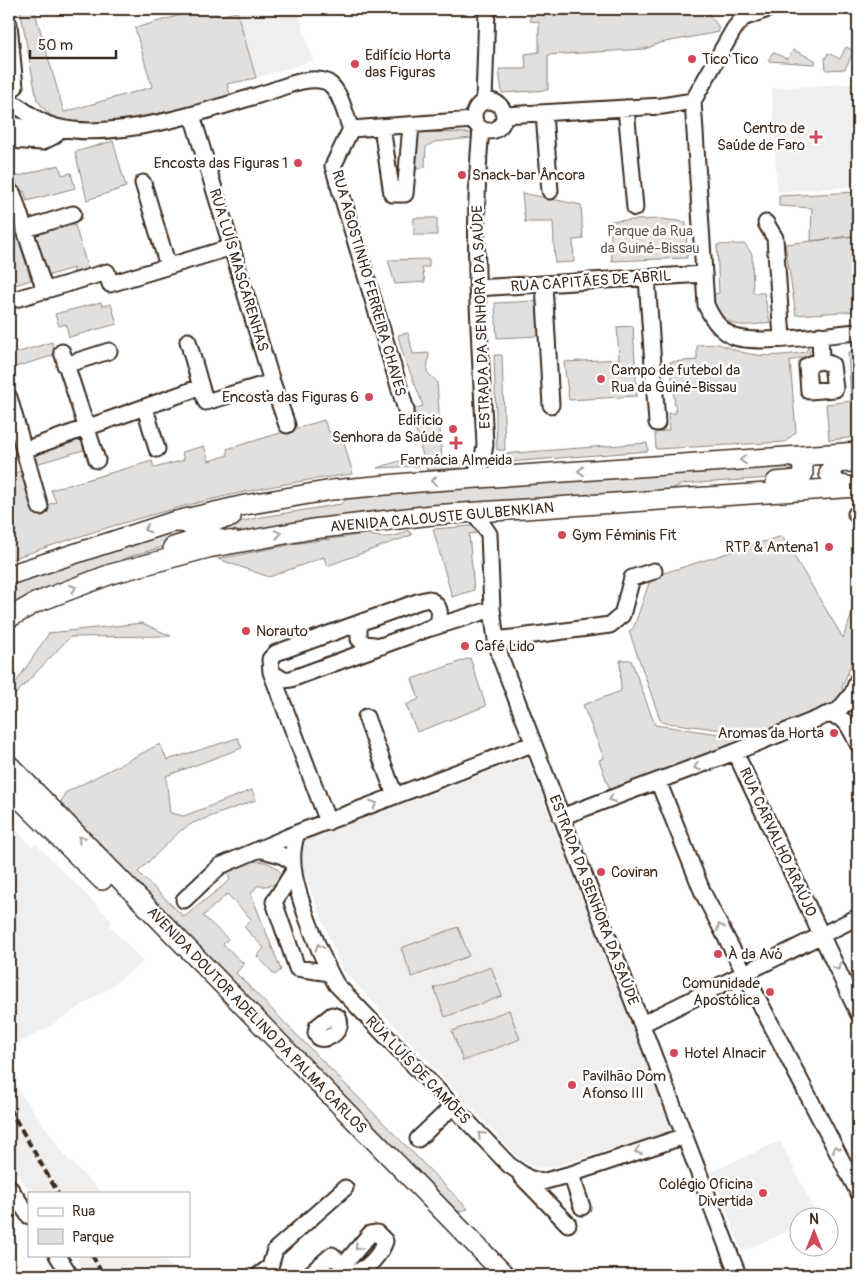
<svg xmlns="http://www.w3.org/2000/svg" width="867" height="1284" font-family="Pangolin,sans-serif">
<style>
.built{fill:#f1efee}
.green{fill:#e2e0de;stroke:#8e857e}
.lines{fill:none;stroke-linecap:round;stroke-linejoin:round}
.minor-casing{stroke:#3b2a1e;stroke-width:19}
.major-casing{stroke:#3b2a1e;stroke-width:22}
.minor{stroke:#fff;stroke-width:15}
.major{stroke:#fff;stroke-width:19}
.rail{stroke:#3b2a1e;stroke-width:4;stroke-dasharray:8 4;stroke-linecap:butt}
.oneway{stroke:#a79f9a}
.poi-dot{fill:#d1495b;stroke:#fff;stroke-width:2}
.labels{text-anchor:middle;stroke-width:5;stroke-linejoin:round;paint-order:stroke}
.poi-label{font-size:15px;fill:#3b2a1e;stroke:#fff;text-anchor:start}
.park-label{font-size:15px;fill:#65584e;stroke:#fff}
.street-label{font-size:15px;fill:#3b2a1e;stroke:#fff}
</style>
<rect width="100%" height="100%" fill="#fff"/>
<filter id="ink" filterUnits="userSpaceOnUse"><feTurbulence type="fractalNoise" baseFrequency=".02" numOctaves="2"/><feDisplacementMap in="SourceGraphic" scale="10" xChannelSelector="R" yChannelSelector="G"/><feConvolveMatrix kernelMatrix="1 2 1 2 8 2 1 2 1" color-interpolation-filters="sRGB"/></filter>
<g filter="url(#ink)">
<!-- built -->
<path class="built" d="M248 9H297L313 61 256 78 237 12Z
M858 83V186L777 192 772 88Z
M527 758 674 1130 553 1167 536 1168 518 1158 342 969 299 861 302 841Z
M10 823 32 847 36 844 112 921 109 925 143 962 110 987 49 1027 9 1048Z
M9 1077 68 1159 102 1193H31L9 1163Z
M780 1141 816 1212 809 1216H800L799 1222 776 1237 742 1251 711 1172Z
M74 1255H160L180 1275H86Z"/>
<!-- green -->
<path class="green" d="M20 9H34L64 112 152 87 135 28 202 9H214L217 16 237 12 256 78 227 84 231 97C199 105 86 132 60 121 49 116 44 109 37 100Z
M531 9H705L718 26 719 32 660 43 645 49 548 55V90L502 93 499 69H526L525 54 539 52V22L530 21Z
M846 47 854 51 845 69 826 70 825 59 828 53 840 59Z
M793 50 815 60V64L768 61 773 52 787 59Z
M416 132 472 133V138L434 142 426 147 425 167 413 170Z
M113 141 126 187 87 200 75 152Z
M59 165 62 175 71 173 75 188 27 201 24 191 19 192 15 177Z
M858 192V235L811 241 812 208 779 206V196Z
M522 193 581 205 583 239 573 240 574 262 555 263 553 222H525Z
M414 218H437V235H414Z
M661 219 686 222 687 258 612 261 610 221Z
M60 223 62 228 75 225 89 273 75 277 73 268 47 276 34 231Z
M16 230 31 280 9 287V232Z
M858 236V311L796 315 785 244Z
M745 244 752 254 753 293H764L770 322C739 328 723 329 711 295L719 293 717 245Z
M429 259V267H422L425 282 395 284 388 260Z
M536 301 539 336 497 338 495 303Z
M101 302 102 306 111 304 117 324 69 337 66 324 59 326 55 314Z
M633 326 637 396 569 400 564 362 619 359 617 327Z
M408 333 413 354 429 353 427 372 437 382 442 461H466L467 468 427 470 410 410 423 406C415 381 403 361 398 335Z
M52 342 55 355 9 369V355Z
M719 344C752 358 766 357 801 353L806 352 808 347 810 350 809 355 790 361 796 432 785 442 656 449 655 433 669 430 668 413H676L670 362 697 360V345Z
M858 347V437L829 440 826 404 851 401 848 352 854 351V348Z
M494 355H502L505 450H497Z
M324 420 329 432H341L353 474C234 488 121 521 9 560V474L22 471 34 509 56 502 51 490 152 461 154 468 184 460 182 452 204 446 209 461 228 455 227 449Z
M80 437 84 450 36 464 32 451Z
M647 443 648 451 508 462 501 454Z
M412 457 418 461 419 466 377 468Z
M779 465 793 466 794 471 787 477 683 484 666 491 367 512 221 536 218 527 256 518 341 504 350 496Z
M472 526 475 527 477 533 469 534 474 590 452 597 433 529Z
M177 528 188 533 183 541 125 558 109 567 58 585 13 604 9 593V582Z
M408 530 412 535 327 566 324 557 269 577 218 559 299 543 367 534C379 539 398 538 408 530Z
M782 536 843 638 858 598V648L842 687 845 696 836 705 754 734 661 722 629 631 634 627 649 583 664 573Z
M142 623 171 636 70 637 9 701V693L49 633Z
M470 658 486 706 417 732 406 705 419 699 412 679Z
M620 660H631L655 725 748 738 610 790 599 760 604 758 583 705 621 691Z
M238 738 242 748 166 776 170 813 184 816 252 790 256 800 193 823 180 831 138 872 184 917 230 880 227 872C246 860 267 854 283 875 278 887 268 886 257 886L251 894 281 970 275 975 257 956 264 948 244 927 251 919 227 894 203 916 228 939 223 944 244 964 236 973 468 1209 458 1212 64 810 61 802 65 793 160 744 167 760Z
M458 927 469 956 412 977 401 948Z
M491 967 502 996 445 1017 434 988Z
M509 1010 520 1039 463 1061 452 1031Z"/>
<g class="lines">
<defs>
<path id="minor" d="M9 24 15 87
M474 116a15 15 0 1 1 30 0a15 15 0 1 1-30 0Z
M484 101 487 9
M693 101 706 305C712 318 718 328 732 336 754 346 831 334 858 332
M693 101 734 29 743 18 768 9
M16 105C29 114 41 123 56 127 115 142 210 110 268 92 284 87 307 76 324 81 340 85 345 116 351 129L474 120
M626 108 635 208
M544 114 550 191
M192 115 272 382 287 425
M504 115 662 106 693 101
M9 124 56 134
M382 127 392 194H405L411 125
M351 129 333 166 406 410
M9 140 42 142 54 136
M143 183 168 266
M13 194 45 291
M766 223 775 238 782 338
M26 229 73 214
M647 278 657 423
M544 284 551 405
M477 288 704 274
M9 301 107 272 110 284 232 247
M820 335 821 360 807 366 809 391 835 389 832 365 821 360
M188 341 201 387
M62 352 97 460
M65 365 109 351
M9 397 40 507
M145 408 157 449
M24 450 201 387 206 402 272 382
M472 479 482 462 485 445C480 340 471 234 481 129
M474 512 489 534 492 609 496 640 501 659 738 1275
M856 514 858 513
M364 621 359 627V639L365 644 382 646
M431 628 492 609
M496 640 610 625 622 615 632 578 654 571
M271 672 283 680 291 679 430 628 438 623C441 611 440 606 429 599L420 601 276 653 270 659 271 672 328 822
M851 695 839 710 735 752 858 1013
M849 703 858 679
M825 715C847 715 849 727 858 744
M366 717 395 796
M658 781 703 893 858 1192
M561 817 735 752
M297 833C294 842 292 854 293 864 294 891 322 959 336 984L509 1165 528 1178 542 1182 571 1174 685 1136
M259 849 281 855 293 862
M294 871 274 902 297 968 330 973
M184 900 220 866 297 833 532 744
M332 1015 338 1017C344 1028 331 1041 319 1038L316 1033 317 1027Z
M642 1024 858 917
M418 1139 453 1106
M571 1174 582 1207
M521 1176 568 1224
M9 1187 29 1216
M57 1255 70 1275
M343 1266 370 1234 377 1233 385 1241C383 1249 374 1261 367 1266 362 1270 358 1270 353 1275
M259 1275 270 1267 275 1250 345 1188
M309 1275 332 1255 350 1272"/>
<path id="major" d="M776 482 797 480 803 474C803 463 802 460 792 457
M852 487 837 484 829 473C833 461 843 462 855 462
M231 517C220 519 212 519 209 531 214 540 223 541 233 541
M173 547 193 541 196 535C192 523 186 522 174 522
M9 575 172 522 245 505 332 490 419 482 858 452
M9 618 35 603 111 574 208 548 313 529 432 515 858 487
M9 765 505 1275
M9 788 102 880"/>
</defs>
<!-- minor casing -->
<use href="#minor" class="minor-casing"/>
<!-- major casing -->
<use href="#major" class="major-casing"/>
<!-- minor -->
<use href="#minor" class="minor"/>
<!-- major -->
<use href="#major" class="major"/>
<!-- rail -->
<path class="rail" d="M9 1108 58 1193
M92 1255 103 1275"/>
</g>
<!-- one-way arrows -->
<defs><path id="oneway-chevron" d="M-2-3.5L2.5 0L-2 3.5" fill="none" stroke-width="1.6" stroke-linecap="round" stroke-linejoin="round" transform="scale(1.25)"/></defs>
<g class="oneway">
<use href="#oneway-chevron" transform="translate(743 460) rotate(176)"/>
<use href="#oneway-chevron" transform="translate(581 471) rotate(176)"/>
<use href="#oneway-chevron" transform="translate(434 481) rotate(177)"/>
<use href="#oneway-chevron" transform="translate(147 529) rotate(164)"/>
<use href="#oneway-chevron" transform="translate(278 534) rotate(-10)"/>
<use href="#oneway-chevron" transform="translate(73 588) rotate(-20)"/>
<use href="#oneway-chevron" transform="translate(697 767) rotate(159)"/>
<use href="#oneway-chevron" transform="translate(612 799) rotate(159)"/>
<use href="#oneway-chevron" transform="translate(374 804) rotate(-21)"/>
<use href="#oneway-chevron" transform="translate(81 839) rotate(-133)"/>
<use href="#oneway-chevron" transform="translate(720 927) rotate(-117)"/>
<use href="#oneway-chevron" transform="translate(319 947) rotate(-110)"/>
<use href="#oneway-chevron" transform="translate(837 967) rotate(65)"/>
<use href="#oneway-chevron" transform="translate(481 1135) rotate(-134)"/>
<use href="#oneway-chevron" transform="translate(836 1149) rotate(-118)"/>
<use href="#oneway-chevron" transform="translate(638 1151) rotate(160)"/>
<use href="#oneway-chevron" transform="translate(358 1247) rotate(133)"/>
</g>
</g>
<!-- markers -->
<g class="poi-dot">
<circle cx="692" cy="59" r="5"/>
<circle cx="355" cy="64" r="5"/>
<path d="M813.5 129.5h5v5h5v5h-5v5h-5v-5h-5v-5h5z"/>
<circle cx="298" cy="163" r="5"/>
<circle cx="462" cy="175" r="5"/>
<circle cx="601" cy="379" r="5"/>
<circle cx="369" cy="397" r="5"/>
<circle cx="453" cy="429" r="5"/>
<path d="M453.5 435.5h5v5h5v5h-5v5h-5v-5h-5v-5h5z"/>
<circle cx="562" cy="535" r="5"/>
<circle cx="829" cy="547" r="5"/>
<circle cx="246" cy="631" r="5"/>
<circle cx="465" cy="646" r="5"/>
<circle cx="834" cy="733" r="5"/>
<circle cx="601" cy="872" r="5"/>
<circle cx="718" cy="954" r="5"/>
<circle cx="770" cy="992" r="5"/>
<circle cx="674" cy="1053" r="5"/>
<circle cx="572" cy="1085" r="5"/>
<circle cx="763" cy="1193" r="5"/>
</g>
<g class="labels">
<!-- poi labels -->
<g class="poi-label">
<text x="365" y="60">Edifício Horta<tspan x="365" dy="17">das Figuras</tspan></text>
<text x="702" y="64">Tico Tico</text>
<text x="805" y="133" text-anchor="end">Centro de<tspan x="805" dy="17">Saúde de Faro</tspan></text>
<text x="288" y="168" text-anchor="end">Encosta das Figuras 1</text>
<text x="472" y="180">Snack-bar Âncora</text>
<text x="611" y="375">Campo de futebol da<tspan x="611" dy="17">Rua da Guiné-Bissau</tspan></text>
<text x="359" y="402" text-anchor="end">Encosta das Figuras 6</text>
<text x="443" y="425" text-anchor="end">Edificio<tspan x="443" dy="17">Senhora da Saúde</tspan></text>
<text x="456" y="465" text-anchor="middle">Farmácia Almeida</text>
<text x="572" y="540">Gym Féminis Fit</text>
<text x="819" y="552" text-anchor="end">RTP &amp; Antena1</text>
<text x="256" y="636">Norauto</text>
<text x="475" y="651">Café Lido</text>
<text x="824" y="738" text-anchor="end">Aromas da Horta</text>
<text x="611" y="877">Coviran</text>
<text x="728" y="959">À da Avó</text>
<text x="760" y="988" text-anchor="end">Comunidade<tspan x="760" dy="17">Apostólica</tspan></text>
<text x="684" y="1058">Hotel Alnacir</text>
<text x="582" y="1081">Pavilhão Dom<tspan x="582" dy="17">Afonso III</tspan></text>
<text x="753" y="1189" text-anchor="end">Colégio Oficina<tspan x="753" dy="17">Divertida</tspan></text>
</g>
<!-- park labels -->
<g class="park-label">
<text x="650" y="236">Parque da Rua<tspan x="650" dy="17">da Guiné-Bissau</tspan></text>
</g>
<!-- street labels -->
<g class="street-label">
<text transform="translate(239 270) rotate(73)" y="5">RUA LUÍS MASCARENHAS</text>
<text transform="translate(591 281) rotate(-4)" y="5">RUA CAPITÃES DE ABRIL</text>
<text transform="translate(369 283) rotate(74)" y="5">RUA AGOSTINHO FERREIRA CHAVES</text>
<text transform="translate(481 317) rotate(-92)" y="5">ESTRADA DA SENHORA DA SAÚDE</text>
<text transform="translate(442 517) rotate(-5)" y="5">AVENIDA CALOUSTE GULBENKIAN</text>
<text transform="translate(778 842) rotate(65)" y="5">RUA CARVALHO ARAÚJO</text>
<text transform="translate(594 900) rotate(69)" y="5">ESTRADA DA SENHORA DA SAÚDE</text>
<text transform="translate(257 1020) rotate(46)" y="5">AVENIDA DOUTOR ADELINO DA PALMA CARLOS</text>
<text transform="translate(418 1070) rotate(46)" y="5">RUA LUÍS DE CAMÕES</text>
</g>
</g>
<!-- margin -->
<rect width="867" height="1284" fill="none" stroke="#fff" stroke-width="30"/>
<rect x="15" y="15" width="837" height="1254" fill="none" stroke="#3b2a1e" stroke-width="2" filter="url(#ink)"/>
<!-- legend -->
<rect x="28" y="1192" width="162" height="65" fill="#ffffff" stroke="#b1aaa5"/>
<rect x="38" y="1208" width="25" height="8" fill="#ffffff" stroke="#b1aaa5"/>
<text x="72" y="1216" font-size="15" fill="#3b2a1e">Rua</text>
<rect x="38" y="1229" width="25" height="15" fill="#e2e0de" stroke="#b1aaa5"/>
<text x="72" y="1242" font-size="15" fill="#3b2a1e">Parque</text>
<!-- north arrow -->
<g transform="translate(814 1232)"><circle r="24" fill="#ffffff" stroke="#b1aaa5"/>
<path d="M0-4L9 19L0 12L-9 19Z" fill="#d1495b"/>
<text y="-8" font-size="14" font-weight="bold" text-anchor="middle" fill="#3b2a1e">N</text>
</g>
<!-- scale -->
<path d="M30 50v8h86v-8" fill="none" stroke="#3b2a1e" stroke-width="2.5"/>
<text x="38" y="50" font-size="15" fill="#3b2a1e" stroke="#ffffff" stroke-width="4" paint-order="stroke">50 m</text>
</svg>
